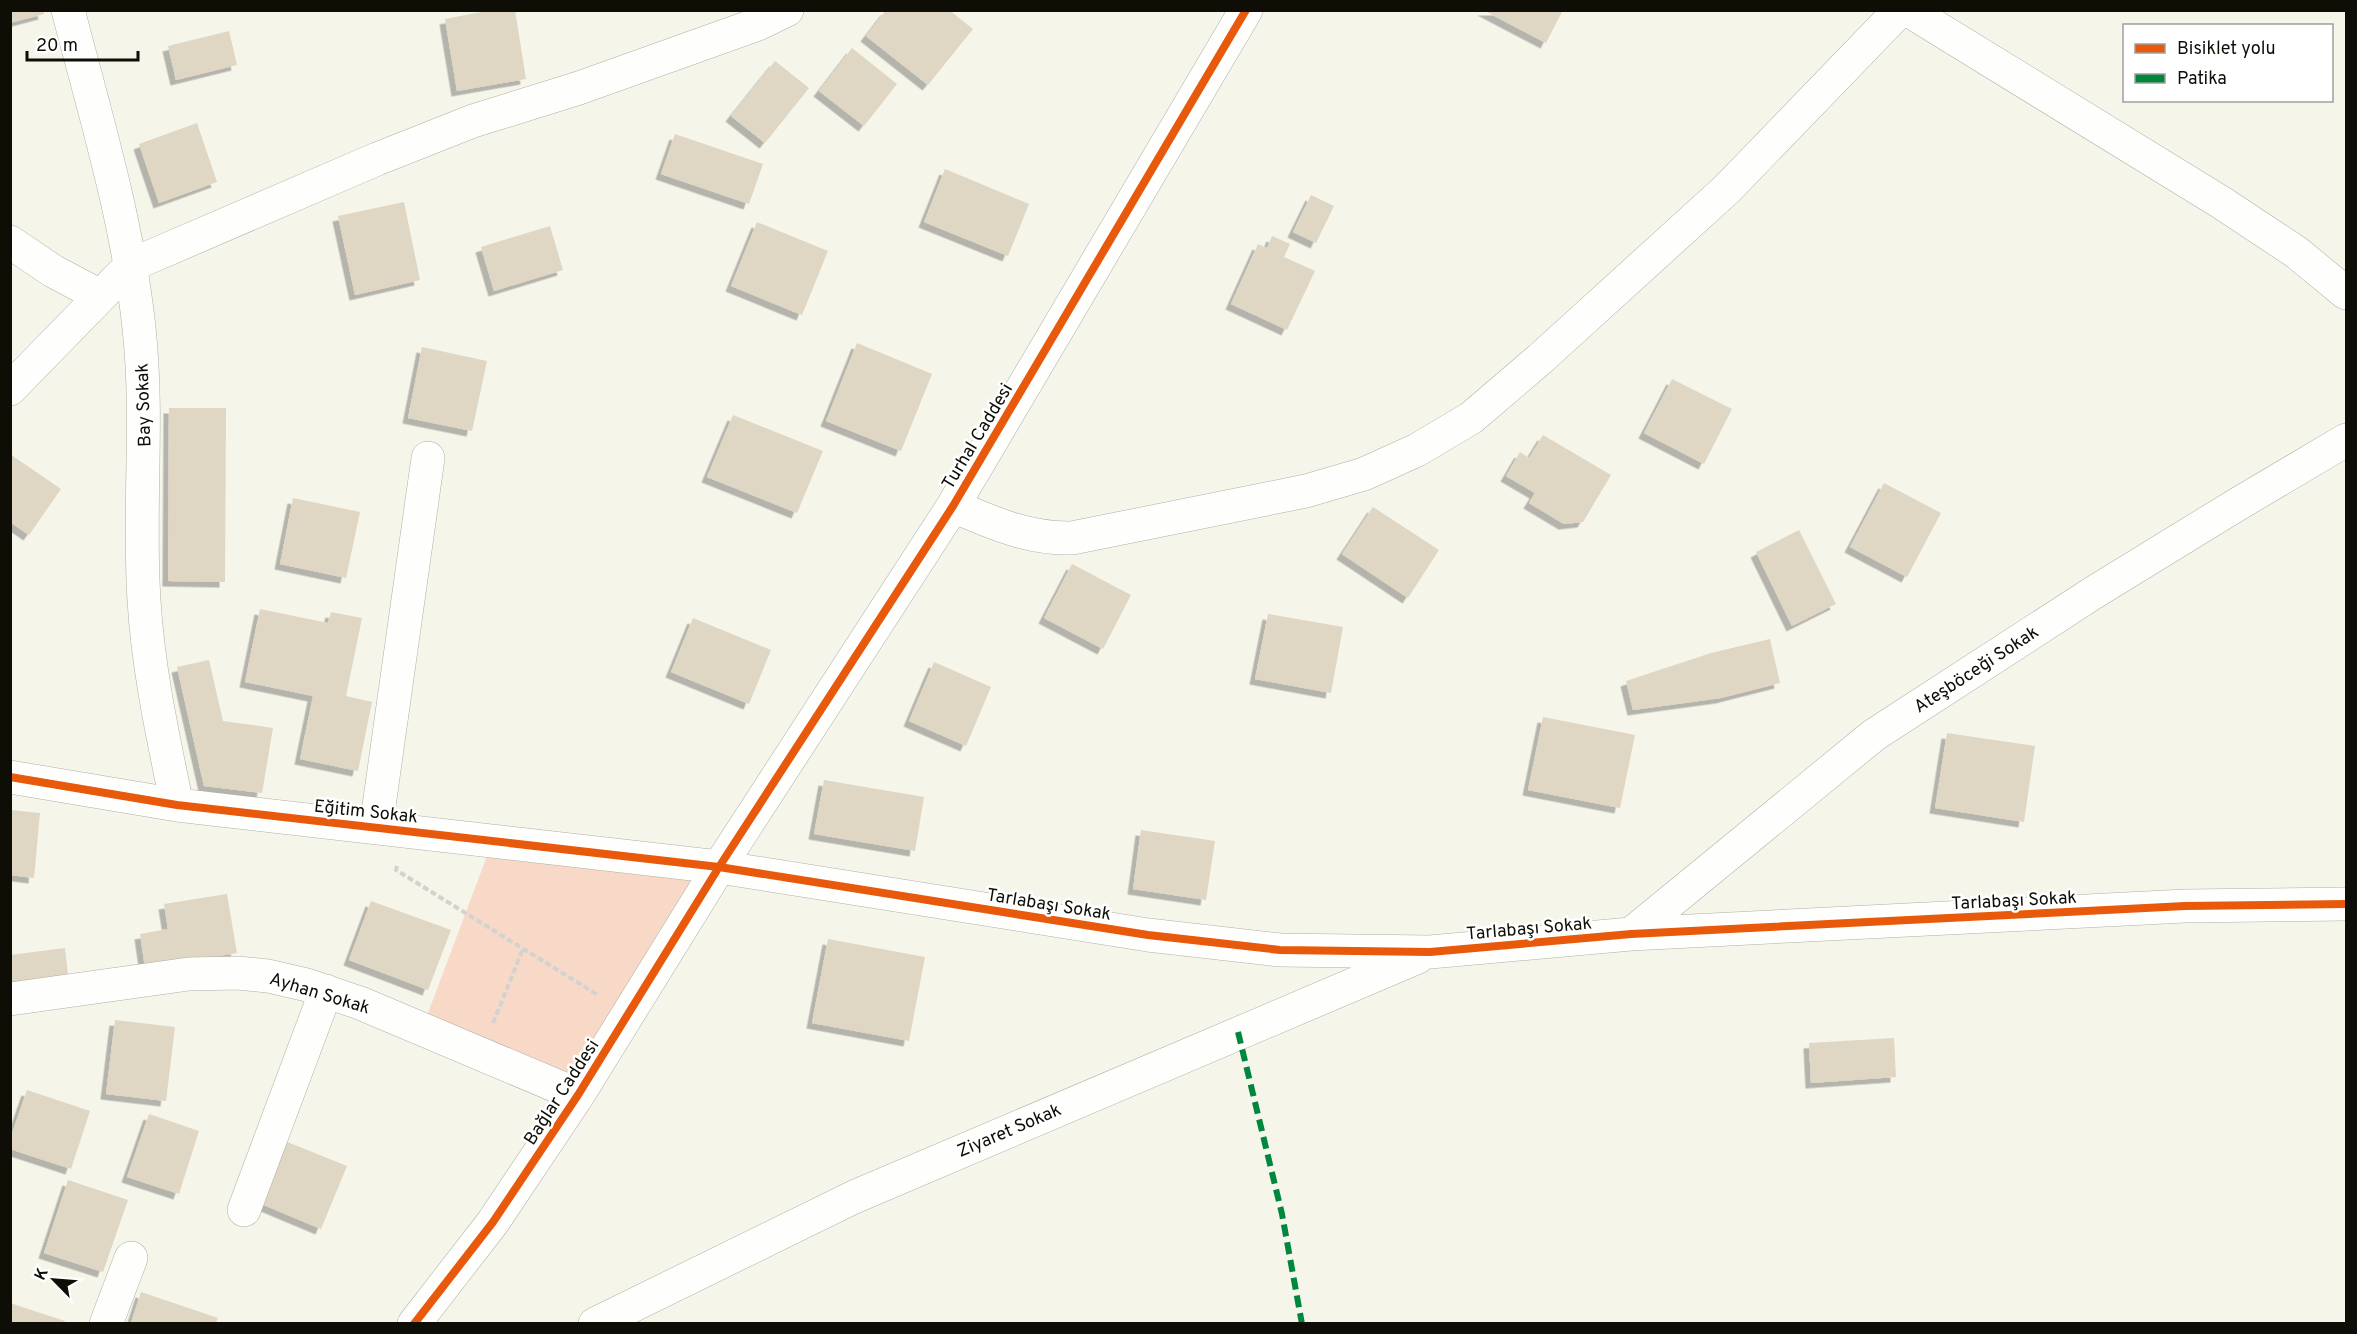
<svg xmlns="http://www.w3.org/2000/svg" width="2357" height="1334" font-family="Overpass,sans-serif">
<style>
.park{fill:#f8d8c7}
.building{fill:#e0d6c4;filter:url(#shadow)}
.lines{fill:none;stroke-linecap:round;stroke-linejoin:round}
.minor-casing{stroke:#afb0a7;stroke-width:34}
.path{stroke:#d2d2cf;stroke-width:4;stroke-dasharray:6 3;stroke-linecap:butt}
.minor{stroke:#fefefc;stroke-width:33}
.quiet{stroke:#00873e;stroke-width:6;stroke-dasharray:12 6;stroke-linecap:butt}
.cycleway-casing{stroke:#fff;stroke-width:11}
.cycleway{stroke:#e8590c;stroke-width:8}
.labels{text-anchor:middle;stroke-width:5;stroke-linejoin:round;paint-order:stroke}
.street-label{font-size:18px;fill:#0e0e07;stroke:#fff}
</style>
<defs>
<filter id="shadow"><feDropShadow dx="-5.5" dy="5.5" stdDeviation="0" flood-color="#0004"/></filter>
</defs>
<rect width="100%" height="100%" fill="#f5f5ea"/>
<!-- park -->
<path class="park" d="M493 840 719 867 578 1095 422 1029Z"/>
<!-- building -->
<path class="building" d="M10 10H43L44 14 10 23Z
M492 10H515L526 79 457 91 445 19Z
M886 10H949L973 29 928 85 866 36Z
M1483 10H1563L1546 43Z
M229 31 237 65 176 80 168 46Z
M852 48 897 84 864 126 819 91Z
M775 61 809 88 765 143 731 116Z
M197 123 217 182 159 203 139 144Z
M675 134 763 164 749 204 661 174Z
M945 169 1029 204 1008 256 924 222Z
M1311 195 1334 206 1316 243 1293 232Z
M404 202 420 280 355 295 338 216Z
M757 222 828 251 802 315 731 286Z
M550 226 563 270 494 291 481 247Z
M1272 236 1290 244 1284 257 1315 271 1287 330 1231 304 1258 244 1267 248Z
M857 343 932 374 901 451 826 421Z
M422 347 487 361 472 431 408 418Z
M1672 379 1732 409 1704 464 1644 433Z
M169 408H226L225 582 168 581Z
M733 415 823 451 797 513 707 477Z
M1543 435 1611 475 1583 522 1564 524 1529 503 1535 493 1506 476 1520 452 1529 458Z
M10 454 61 489 29 535 10 522Z
M1884 483 1941 513 1907 577 1850 547Z
M293 498 360 512 346 578 280 564Z
M1373 507 1439 550 1408 598 1342 554Z
M1799 530 1836 604 1792 626 1756 552Z
M1072 564 1131 595 1103 649 1044 618Z
M260 609 328 623 331 612 362 618 346 696 372 702 358 771 300 759 313 696 245 682Z
M1268 614 1343 627 1331 693 1255 679Z
M693 618 771 650 749 704 671 672Z
M1770 639 1780 683 1721 698 1633 710 1626 681 1711 653Z
M209 660 223 721 273 728 262 793 204 786 177 667Z
M934 662 991 687 966 746 909 721Z
M1543 717 1635 735 1620 808 1528 790Z
M1947 733 2035 746 2024 822 1935 808Z
M824 780 924 797 915 851 814 834Z
M10 810 40 813 34 878 10 875Z
M1141 830 1215 841 1206 900 1133 889Z
M227 894 237 953 145 968 140 934 168 929 164 904Z
M371 901 451 930 428 990 349 960Z
M828 939 925 957 909 1041 812 1023Z
M65 948 68 975 10 982V955Z
M115 1020 175 1027 166 1101 106 1094Z
M1894 1038 1896 1077 1811 1083 1809 1043Z
M27 1090 90 1111 71 1169 10 1149V1139Z
M149 1114 199 1131 179 1194 127 1177Z
M285 1141 347 1166 321 1229 259 1203Z
M68 1180 128 1200 103 1272 44 1253Z
M141 1292 218 1318 216 1323H131Z
M10 1303 65 1321 64 1323H10Z"/>
<g class="lines">
<defs>
<path id="minor" d="M68 10C95 114 128 222 139 328 149 419 138 509 144 600 148 669 163 737 177 805
M1908 10 2222 203 2296 252 2346 293
M10 242 53 271 100 296
M10 389 131 265 377 159 473 121 579 88 758 24 787 10
M953 506C993 523 1028 539 1072 538L1306 491 1364 474 1417 450 1471 418 1540 359 1727 189 1900 10
M10 777 177 805 719 867 1148 935 1280 950 1430 952 1631 934 2185 906 2346 904
M376 827 428 458
M1631 934 1874 735 2093 593 2238 504 2346 440
M10 999 189 974 238 973 268 976 307 985 360 1003 578 1095
M244 1210 326 991
M106 1324 131 1258
M414 1324 493 1222 578 1095 719 867 953 506 1246 10
M595 1324 854 1197 1418 957"/>
</defs>
<!-- minor casing -->
<use href="#minor" class="minor-casing"/>
<!-- path -->
<path class="path" d="M397 866 396 870 598 995
M493 1023 523 949"/>
<!-- minor -->
<use href="#minor" class="minor"/>
<!-- quiet -->
<path class="quiet" d="M1238 1032 1282 1214 1302 1324"/>
<defs>
<path id="cycleway" d="M10 777 177 805 719 867 1148 935 1280 950 1430 952 1631 934 2185 906 2346 904
M414 1324 493 1222 578 1095 719 867 953 506 1246 10"/>
</defs>
<!-- cycleway casing -->
<use href="#cycleway" class="cycleway-casing"/>
<!-- cycleway -->
<use href="#cycleway" class="cycleway"/>
</g>
<g class="labels">
<!-- street labels -->
<g class="street-label">
<text transform="translate(143 405) rotate(-92)" y="6">Bay Sokak</text>
<text transform="translate(977 436) rotate(-59)" y="6">Turhal Caddesi</text>
<text transform="translate(1976 669) rotate(-33)" y="6">Ateşböceği Sokak</text>
<text transform="translate(366 811) rotate(6)" y="6">Eğitim Sokak</text>
<text transform="translate(2014 900) rotate(-3)" y="6">Tarlabaşı Sokak</text>
<text transform="translate(1049 904) rotate(9)" y="6">Tarlabaşı Sokak</text>
<text transform="translate(1529 928) rotate(-5)" y="6">Tarlabaşı Sokak</text>
<text transform="translate(320 993) rotate(17)" y="6">Ayhan Sokak</text>
<text transform="translate(561 1092) rotate(-57)" y="6">Bağlar Caddesi</text>
<text transform="translate(1009 1130) rotate(-23)" y="6">Ziyaret Sokak</text>
</g>
</g>
<!-- border -->
<rect width="2357" height="1334" fill="none" stroke="#0e0e07" stroke-width="24"/>
<!-- legend -->
<rect x="2123" y="24" width="210" height="78" fill="#ffffff" stroke="#9f9f9c" stroke-width="1.5"/>
<rect x="2135" y="44" width="30" height="9" fill="#e8590c" stroke="#9f9f9c" stroke-width="1.5"/>
<text x="2177" y="54" font-size="18" fill="#0e0e07">Bisiklet yolu</text>
<rect x="2135" y="74" width="30" height="9" fill="#00873e" stroke="#9f9f9c" stroke-width="1.5"/>
<text x="2177" y="84" font-size="18" fill="#0e0e07">Patika</text>
<!-- north arrow -->
<g transform="translate(54 1280) rotate(295)" stroke="#ffffff" stroke-width="4.5" paint-order="stroke">
<path d="M0-4.5L10 22L0 15L-10 22Z" fill="#0e0e07"/>
<text y="-9" font-size="16" font-weight="bold" text-anchor="middle" fill="#0e0e07">K</text>
</g>
<!-- scale -->
<path d="M27 51v9h111v-9" fill="none" stroke="#0e0e07" stroke-width="3"/>
<text x="36" y="51" font-size="18" fill="#0e0e07" stroke="#ffffff" stroke-width="4.5" paint-order="stroke">20 m</text>
</svg>
